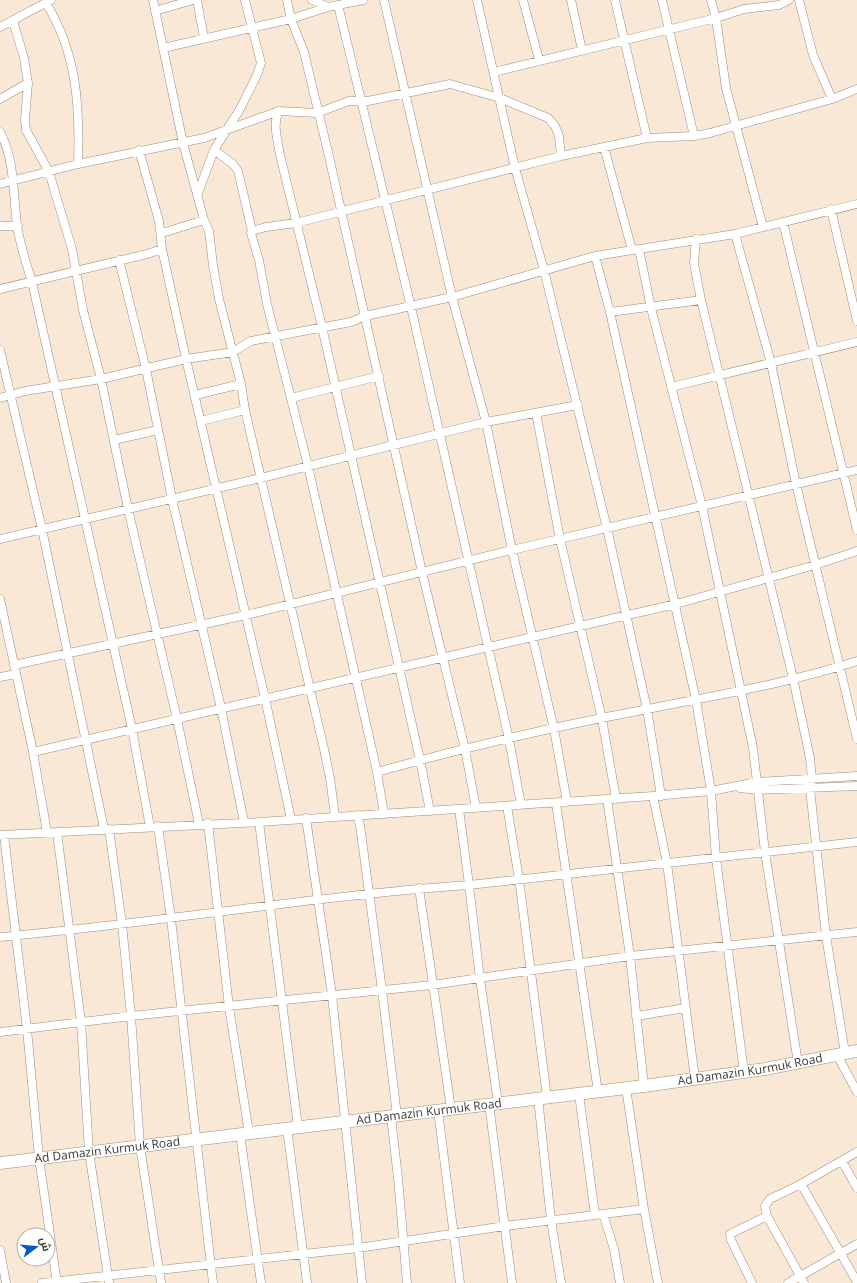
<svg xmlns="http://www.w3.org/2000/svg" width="857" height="1283" font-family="'Open Sans',Cairo,sans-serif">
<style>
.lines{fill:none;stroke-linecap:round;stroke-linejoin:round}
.minor-casing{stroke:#9d8d7c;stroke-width:9}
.highway-casing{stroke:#9d8d7c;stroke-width:13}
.minor{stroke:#fff;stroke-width:8}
.highway{stroke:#fff;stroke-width:12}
.labels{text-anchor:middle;stroke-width:3;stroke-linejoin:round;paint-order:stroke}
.street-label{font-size:12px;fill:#3f3831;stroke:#fff}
</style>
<rect width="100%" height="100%" fill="#f9e8d5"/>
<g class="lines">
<defs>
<path id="minor" d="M153 0 183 143 204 220 209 231 213 265 219 299 241 384 245 410 324 749 330 778 335 816
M197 0 204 38
M287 0 291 19 304 52 328 152 422 572 465 749 476 808
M312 0 328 7
M384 0 452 297 486 422 512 550 554 729 567 802
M477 0 515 168 544 270 607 528 647 709 661 796
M523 0 539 60
M571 0 582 50
M615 0 647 138
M662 0 694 136
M711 0 716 18 726 88 763 227
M799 0 813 55 832 99
M46 3C77 53 80 106 78 164
M338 5 411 307 509 739 521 805
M155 11 193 0
M13 21 24 58 28 83 25 120 26 130 49 172 72 249 83 310 101 379 128 509 177 719 199 824
M0 27 51 0
M163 48 291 19 328 7 363 0
M494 72 716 18 744 9 779 5 789 0
M0 99 28 83
M279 111C272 124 278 141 280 155L322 327 420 760 430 811
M0 132C15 160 13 194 17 225 20 245 26 263 32 282L132 729 150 827
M604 147 632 250
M139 150 159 221 162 249 186 359 265 698 291 819
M214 150 233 164 238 171 252 231
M0 184 78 164 204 138 279 111 317 113 349 101H368L450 84 500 98 548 118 555 126 559 136 561 156
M198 193 214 150 240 109 257 75 261 63 245 0
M831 209 857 321
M783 222 857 530
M0 226H18
M162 233 204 220
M735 234 771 363 796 484 857 739
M696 239 694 263 701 300 793 678 810 758 812 779 810 789 826 936 845 1053
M639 249 651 308 702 506 753 748 765 852 798 1063
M595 256 610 312 696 700 711 791 716 858 744 1072
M119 260 146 369 172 499 221 708 244 822
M0 289 147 254 162 249
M610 312 701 300
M0 350 42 529 104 829
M671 387 857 342
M195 395 241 384
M0 398 25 391 101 379 186 359 233 352 251 341 351 322 365 316 452 297 595 256 735 234 857 204
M291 398 379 376
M536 413 560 539 602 719 616 799
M201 421 245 410
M114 440 158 430
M0 539 261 478 486 422 578 405
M0 599 33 752 47 832
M14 665 246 615 512 550 857 470
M0 677 16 674
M33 752 676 604 815 565 857 551
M377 772C466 747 557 726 648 709 718 695 789 683 857 661
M740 788 758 790 857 786
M653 796 667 863 695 1079
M607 799 630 956 644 1086
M556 803 598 1092
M507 806 519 879 547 1097
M459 809 469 885 857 842
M384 814 377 772 308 466 267 304 259 260 251 233 252 231 266 227 296 223 561 156 647 138 694 136 710 133 832 99 857 89
M357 815 360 825 382 990 397 1116
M306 818 332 995 362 1283
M259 822 298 1127
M208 823 229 1007 249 1133
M158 826 171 919 213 1283
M109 829 122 924 131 1016 140 1146 161 1283
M57 832 81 1022 89 1152 109 1283
M0 835 259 822 653 796 711 791 757 782 857 776
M4 835 27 1029 39 1158 57 1283
M419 888 451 1109
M0 937C157 923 312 896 469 885L480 979 498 1103
M636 1016 686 1008
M0 1032 131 1016 432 985 630 956 857 932
M837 1055 857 1092
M626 1088 644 1209 658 1283
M579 1094 595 1215
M538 1098 551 1220 561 1283
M489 1104 512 1283
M438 1111 460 1283
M391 1117 398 1178 407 1283
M287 1128 307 1283
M240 1134 261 1283
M857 1152 801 1184 857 1282
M842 1161 857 1188
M801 1184 770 1199 765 1206 767 1216 804 1283
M603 1214 614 1249 620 1283
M0 1250 6 1283
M42 1283 358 1248 505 1226 644 1209
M752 1283 731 1240 730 1234 767 1216
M788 1283 857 1244"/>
<g id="highway">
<path id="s1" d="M0 1163 644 1086 765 1069 857 1051"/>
</g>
</defs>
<!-- minor casing -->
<use href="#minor" class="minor-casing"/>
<!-- highway casing -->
<use href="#highway" class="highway-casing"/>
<!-- minor -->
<use href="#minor" class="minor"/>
<!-- highway -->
<use href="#highway" class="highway"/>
</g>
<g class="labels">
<!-- street labels -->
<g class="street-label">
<text dy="4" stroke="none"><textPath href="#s1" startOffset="756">Ad Damazin Kurmuk Road</textPath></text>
<text dy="4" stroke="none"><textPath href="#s1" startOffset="432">Ad Damazin Kurmuk Road</textPath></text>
<text dy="4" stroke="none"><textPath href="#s1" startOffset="108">Ad Damazin Kurmuk Road</textPath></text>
</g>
</g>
<!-- north arrow -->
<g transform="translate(36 1247) rotate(74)"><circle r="19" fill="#ffffff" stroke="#b2afad"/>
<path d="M0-3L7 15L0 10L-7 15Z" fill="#015ac3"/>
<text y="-6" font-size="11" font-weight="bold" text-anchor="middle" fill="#3f3831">ش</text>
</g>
</svg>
